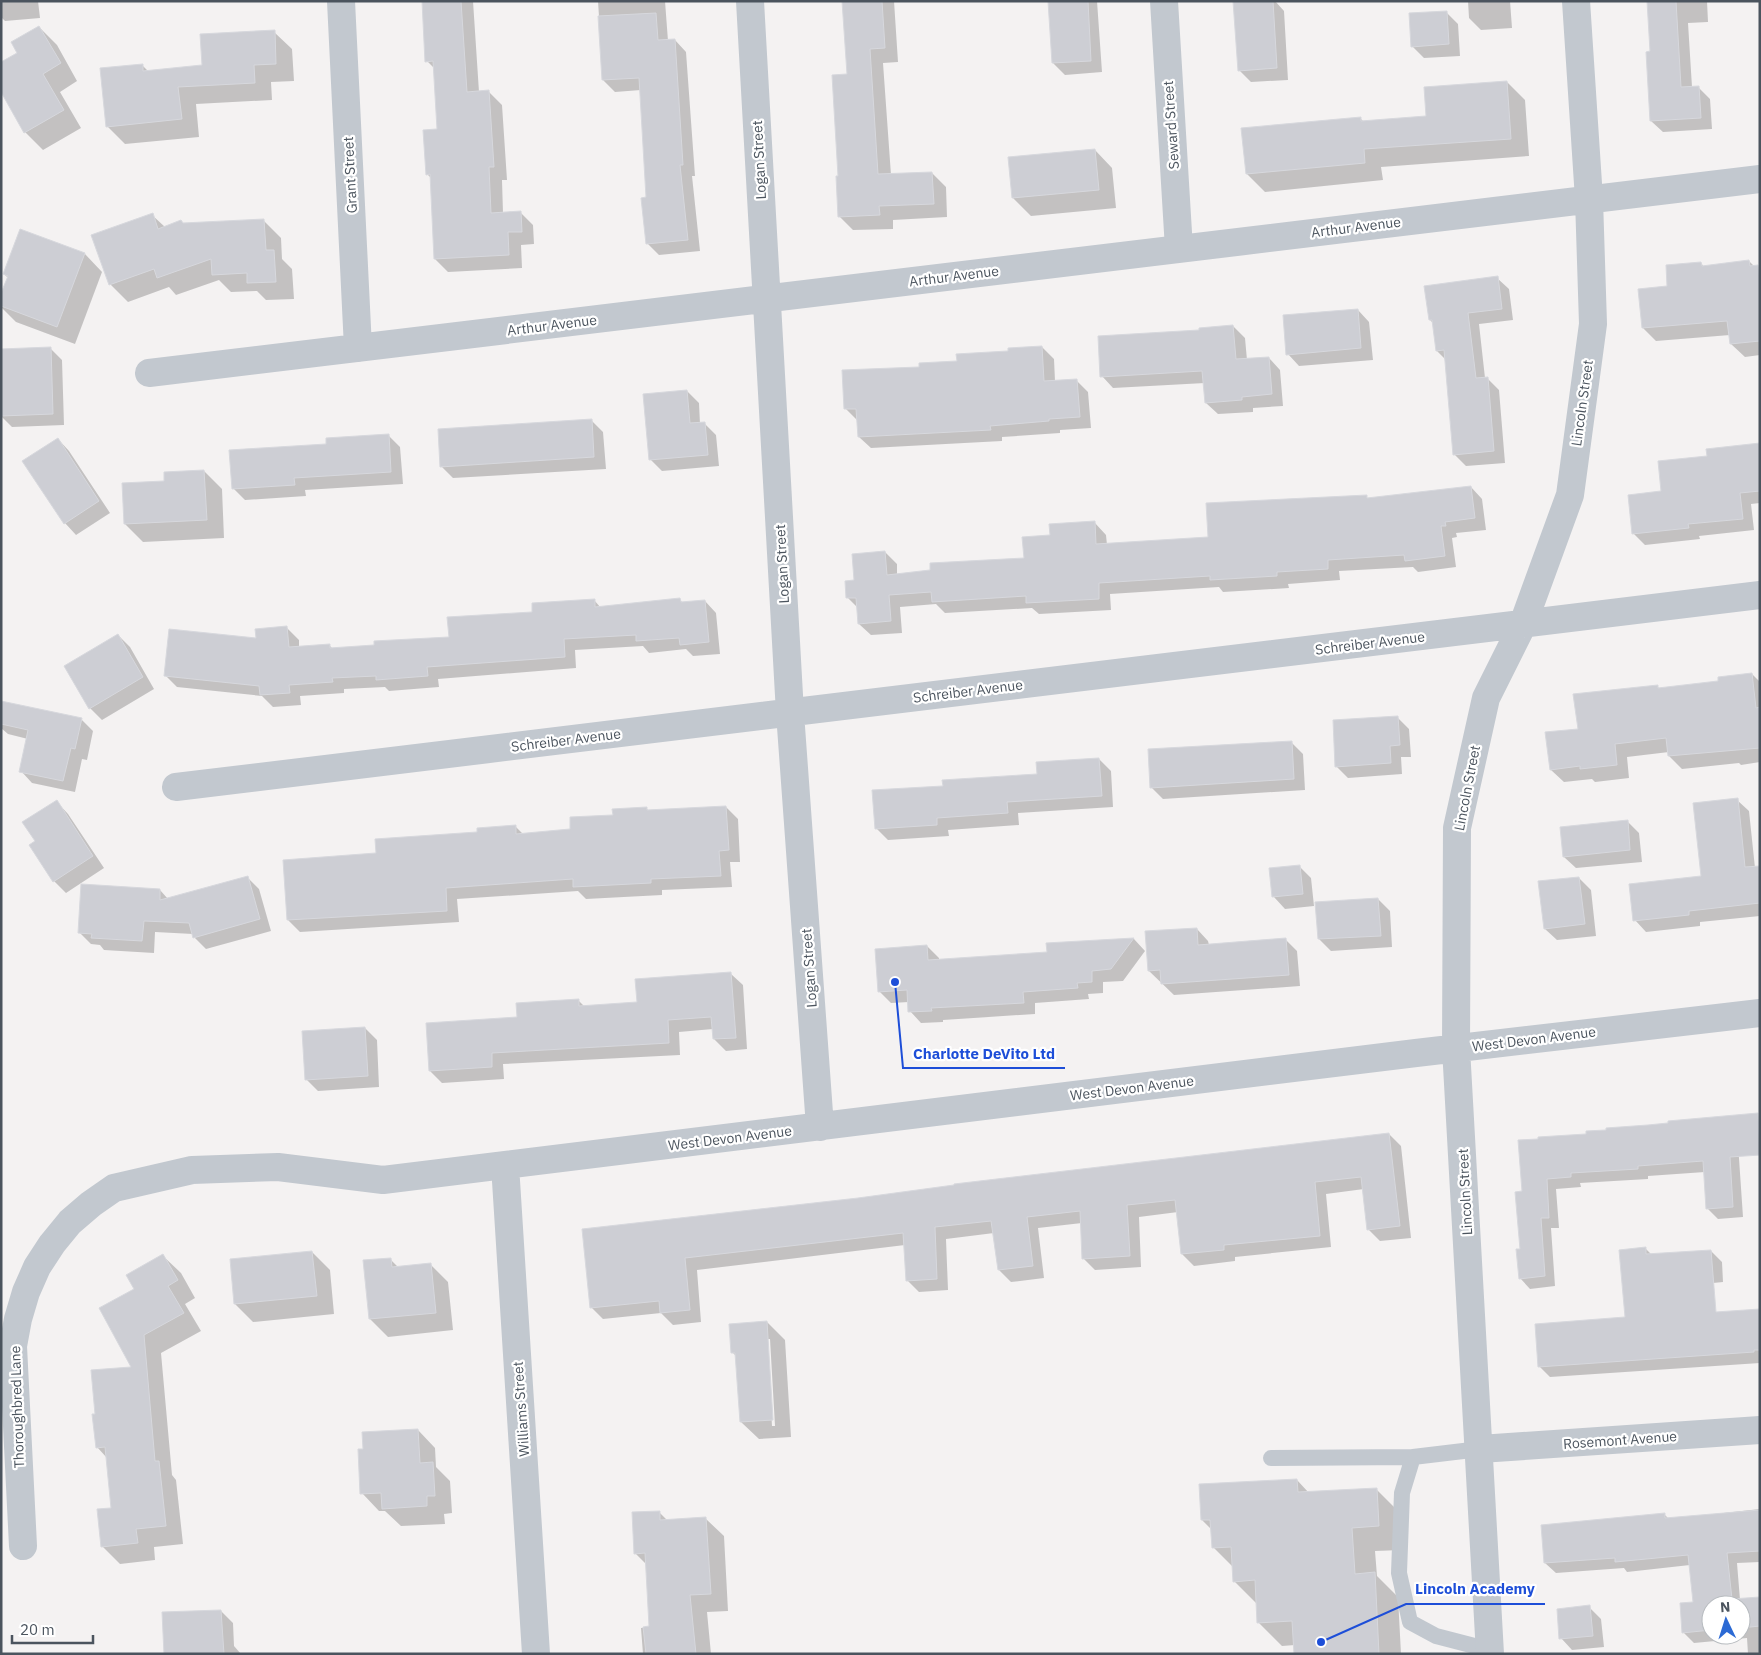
<svg xmlns="http://www.w3.org/2000/svg" width="1761" height="1655" font-family="'IBM Plex Sans',sans-serif">
<style>
.shadow{fill:#0003;fill-rule:evenodd}
.building{fill:#cdced4;stroke:#d7d8dd}
.lines{fill:none;stroke-linecap:round;stroke-linejoin:round}
.lane{stroke:#c2c8cf;stroke-width:16}
.street{stroke:#c2c8cf;stroke-width:28}
.labels{text-anchor:middle;stroke-width:4.5;stroke-linejoin:round;paint-order:stroke}
.street-label{font-size:14px;fill:#4b545e;stroke:#fff}
.leader{fill:none;stroke:#1d4ed8;stroke-width:2}
.callout-dot{fill:#1d4ed8;stroke:#fff;stroke-width:2}
.callout-label{font-size:15px;text-anchor:middle;font-weight:bold;fill:#1d4ed8;stroke:#fff;stroke-width:4.5;stroke-linejoin:round;paint-order:stroke}
</style>
<rect width="100%" height="100%" fill="#f4f2f2"/>
<!-- shadow -->
<path class="shadow" d="M1 1H38L40 18 5 21 1 17Z
M423 1H473L479 92H489L502 105 507 180H502L503 213 520 212 533 225 534 244 521 245 522 268 448 272 435 259 431 178 427 174 438 131 435 69 427 61Z
M598 1H665L668 41 675 40 686 52 695 176H692L700 251 659 255 647 243V198L641 90 615 92 603 80Z
M843 1H894L898 62 883 63 891 175 932 173 946 187 947 217 893 220V229L853 230 839 216V177L848 75Z
M1049 1H1097L1102 72 1065 75 1053 63Z
M1275 1 1284 11 1288 80 1251 82 1239 70 1235 2Z
M1468 1H1510L1512 28 1481 30 1469 18Z
M1649 1H1707L1708 22 1688 23 1692 87H1698L1710 99 1712 129 1663 132 1651 121V53Z
M1446 12 1458 24 1460 56 1424 58 1412 46Z
M39 27 57 45 77 81 60 92 81 128 43 150 25 132 19 54Z
M274 32 292 49 294 81 271 82 272 100 196 104 199 137 125 144 107 126 142 65 149 72 203 67Z
M1507 82 1525 100 1529 156 1381 167 1383 180 1265 192 1247 174 1360 118 1364 122 1427 117Z
M1095 150 1112 168 1116 208 1031 216 1013 198Z
M152 215 165 227 184 225 263 220 281 238 282 259 292 269 294 299 266 300 257 291 231 292 219 280 176 295 169 287 128 302 110 284Z
M85 254 102 272 75 344 16 322 1 307V297L8 278 4 274Z
M1749 261 1755 267 1757 266 1760 269V355L1745 357 1731 344 1730 335 1656 341 1643 328 1669 287 1701 263 1704 267Z
M1497 278 1509 289 1513 320 1479 324 1485 378H1487L1499 390 1505 463 1466 466 1454 454 1446 360 1437 351 1433 323 1430 320Z
M1358 310 1369 322 1373 360 1299 366 1288 354Z
M1233 326 1245 338 1247 360 1269 358 1280 370 1283 406 1253 408V412L1218 414 1206 403 1205 383 1113 388 1102 376Z
M1042 347 1054 359 1055 381 1076 380 1088 392 1091 428 1060 430V433L1002 437V441L871 448 859 437 857 420 845 408 921 368Z
M50 348 62 360 64 425 12 427 1 416V350Z
M687 391 699 403 700 424H705L716 435 719 466 662 471 650 459Z
M592 421 603 432 606 469 453 478 442 467Z
M388 435 400 447 403 484 305 490 306 496 245 500 233 488 328 445Z
M58 439 69 451 110 513 76 535 65 523Z
M1760 445V503L1751 504 1754 530 1699 536 1700 539 1645 545 1633 533 1662 492 1709 458Z
M204 471 222 489 224 538 143 542 125 524 165 482Z
M1471 487 1482 499 1486 530 1456 533 1457 537 1452 538 1456 567 1418 572 1413 567 1339 571 1340 580 1288 584 1289 588 1223 592 1219 587 1110 594 1111 610 1039 614 1032 608 945 613 936 604 900 607 902 633 871 635 859 624 858 608 848 598 856 581 885 552 897 564V575L1025 559 1051 536 1095 523 1106 535 1107 545 1209 539 1366 497 1369 499Z
M594 600 601 608 680 600 683 603 705 601 716 613 720 654 693 656 686 649 649 653 643 646 575 650 576 668 438 679 439 687 389 691 385 687 344 689V693L300 696 301 705 273 707 262 696 177 687 165 675 287 628 299 640V648L330 646 333 649 450 638 534 613Z
M118 635 130 647 154 689 102 720 90 708Z
M1752 674 1760 682V762L1741 765 1739 763 1682 769 1669 756V752L1627 757 1629 778 1595 782 1592 779 1564 782 1551 770 1579 730 1657 686 1660 689 1720 682Z
M1 702 81 719 93 731 87 760 82 759 75 792 32 783 21 771 28 739 8 734 1 728Z
M1397 717 1409 729 1411 757H1401L1402 774 1348 778 1336 766Z
M1291 742 1303 754 1305 790 1163 799 1151 787Z
M1099 759 1111 771 1113 807 1018 813 1019 825 948 830 949 836 888 840 876 828 944 787 1039 775Z
M1737 800 1749 811 1755 868 1760 867V916L1700 922V926L1646 932 1635 920 1702 877Z
M57 802 68 814 104 868 66 893 54 881 31 845 37 842Z
M726 807 738 819 740 862H730L732 887 662 890V895L586 899 578 891 457 899 459 922 300 932 288 920 285 861 378 854 515 826 524 835 571 830 647 809 649 811Z
M1627 821 1639 833 1642 862 1576 868 1564 857Z
M1299 866 1311 878 1314 906 1285 909 1274 897Z
M247 877 259 889 271 931 206 949 194 937 193 934 155 932 154 953 104 950 100 945 91 944 79 932 160 890 168 899Z
M1579 878 1591 890 1596 936 1557 940 1545 929Z
M1378 899 1390 911 1392 947 1331 951 1319 939Z
M1197 929 1208 941 1209 945 1285 939 1297 951 1300 986 1174 995 1149 971Z
M1134 939 1145 951 1123 981 1103 982V993L1088 994 1089 999 1035 1003V1014L943 1020V1022L921 1023 910 1011 909 1002 891 1003 879 991 927 946 939 958V960L1048 953V945Z
M731 974 743 985 747 1049 726 1051 714 1039 713 1029 679 1032 680 1055 503 1064 504 1079 442 1083 430 1071 518 1018 578 1000 585 1007 638 1004Z
M365 1028 377 1040 379 1087 318 1091 306 1079Z
M1737 1129 1743 1217 1718 1219 1707 1208 1705 1172 1648 1176V1179L1580 1183 1581 1187 1556 1189 1559 1228H1551L1555 1286 1530 1289 1520 1278 1523 1192 1520 1141Z
M1389 1134 1401 1146 1411 1238 1380 1241 1368 1229 1364 1189 1326 1194 1331 1247 1235 1257V1261L1194 1266 1182 1254 1178 1212 1139 1217 1141 1267 1095 1270 1083 1258 1082 1223 1038 1228 1044 1278 1011 1282 999 1270 994 1233 946 1239 948 1290 919 1292 907 1280 905 1245 697 1270 701 1322 673 1325 661 1313 603 1319 591 1307 583 1230 858 1199Z
M1646 1249 1652 1255 1711 1251 1722 1262 1723 1282 1713 1283 1715 1311 1717 1313 1760 1310V1363L1550 1377 1539 1366 1626 1319Z
M312 1252 330 1270 334 1314 253 1322 235 1304Z
M163 1256 181 1273 195 1298 185 1304 201 1331 161 1353 172 1475 176 1480 183 1544 154 1547 155 1560 120 1564 102 1546 113 1509 107 1458 97 1447 96 1415 134 1368 136 1289Z
M390 1259 399 1268 431 1265 448 1282 453 1330 388 1337 370 1319Z
M767 1322 785 1340 791 1437 759 1439 741 1422 737 1357 733 1353ZM767 1339H770L775 1426H772Z
M418 1430 435 1448 436 1467 450 1481 452 1513 444 1514 445 1524 401 1526 385 1511H379L362 1493 365 1450Z
M1297 1480 1309 1493 1376 1489 1400 1513 1402 1550 1375 1551 1377 1576 1398 1597 1401 1654H1295V1645L1282 1646 1258 1622V1605L1234 1581 1233 1567 1213 1547 1212 1530 1202 1520Z
M1760 1509V1562L1737 1563 1740 1600 1760 1598V1654H1748L1747 1638 1694 1643 1683 1632 1694 1603 1690 1565 1627 1572 1624 1568 1556 1573 1545 1563 1664 1514 1669 1519ZM1711 1605H1741V1635H1711Z
M659 1512 668 1521 706 1519 724 1536 728 1611 707 1612 711 1654H643L641 1628 650 1627 647 1565 635 1553Z
M1589 1607 1601 1619 1604 1647 1572 1650 1561 1638Z
M221 1611 233 1623 234 1646 241 1654H166Z"/>
<!-- building -->
<path class="building" d="M422 1H461L467 92 489 90 494 167H489L491 213 521 211 522 232H508L509 255 434 259 430 174 426 175 423 130 437 129 433 61 425 62Z
M842 1H882L885 48 870 49 878 174 932 172 934 204 879 206 880 215 838 217 836 176H838L832 75 847 74Z
M1048 1H1088L1091 61 1052 63Z
M1233 1H1273L1277 68 1238 71Z
M1647 1H1676L1681 87 1699 86 1701 118 1650 121 1646 52 1650 51Z
M1447 11 1449 44 1411 47 1409 13Z
M656 13 658 40 675 39 683 165H680L688 240 646 244 641 198 646 197 639 78 602 80 598 16Z
M39 26 61 63 43 74 64 110 24 133 1 92V62L17 53 11 42Z
M275 30 276 64 254 65 255 83 178 87 182 119 106 127 100 68 143 64V71L202 65 200 34Z
M1507 81 1511 139 1364 149 1365 163 1246 174 1241 128 1361 117V121L1426 116 1424 87Z
M1095 149 1099 190 1012 198 1008 157Z
M153 213 158 229 181 220 183 223 264 219 266 250H274L276 282 247 283V273L212 275 211 259 157 278 154 269 109 285 91 235Z
M20 229 85 253 57 327 1 306V293L8 276 3 274Z
M1749 260 1750 266 1758 265 1760 279V341L1730 344 1727 321 1642 328 1638 289 1667 286 1666 265 1701 262 1702 266Z
M1498 276 1502 309 1468 313 1476 378 1488 377 1494 451 1453 455 1444 350 1436 351 1432 320H1429L1424 286Z
M1358 309 1361 348 1286 355 1283 315Z
M1233 325 1236 359 1269 357 1272 394 1242 397V400L1205 403 1202 371 1100 377 1098 336 1199 330V328Z
M1042 346 1044 381 1077 379 1080 417 1049 419V421L990 426 991 430 858 437 856 409H844L842 370 919 367V363L957 361 956 354 1008 351V348Z
M51 347 53 414 1 416V349Z
M687 390 690 423 705 422 708 455 649 460 643 394Z
M592 419 594 457 440 467 438 429Z
M389 434 391 472 294 478 295 485 232 489 229 450 326 444V438Z
M58 438 99 501 64 524 22 461Z
M1760 443V491L1740 493 1743 519 1688 524 1689 528 1632 534 1628 495 1661 491 1658 461 1707 456 1706 449Z
M204 470 207 520 124 524 122 483 164 481V472Z
M1471 486 1475 518 1445 522 1446 526H1441L1445 556 1405 561 1404 555 1328 560V569L1277 572V576L1210 580V576L1099 583V599L1026 603V596L932 602 931 592 889 595 891 621 858 624 856 598H846L845 581 854 580 852 554 885 551 887 575 930 570V563L1024 558 1022 537 1050 535 1049 524 1095 521 1096 544 1208 537 1206 503 1367 495V498Z
M680 598 681 602 705 600 709 642 680 645 679 638 636 641V635L564 639 565 657 427 667 428 676 376 680V676L332 678 333 682 289 685 290 693 260 695 259 686 164 676 169 629 256 638 255 629 287 626 289 647 330 644V648L374 645V641L449 637 447 617 532 612V603L595 599V607Z
M118 634 143 677 89 709 64 666Z
M1752 673 1756 708 1760 707V748L1668 756 1666 738 1615 744 1617 765 1580 769V766L1550 770 1545 732 1578 729 1573 694 1658 685V688L1718 681V677Z
M1 701 82 718 75 749 71 748 63 781 19 772 28 730 1 724Z
M1398 716 1400 745 1390 746 1391 763 1335 767 1333 720Z
M1292 741 1294 779 1150 788 1148 749Z
M1099 758 1102 796 1007 802 1008 813 937 818V825L875 829 872 790 943 786 942 780 1037 774 1036 762Z
M1738 798 1745 867 1760 866V903L1689 911V915L1633 921 1629 884 1701 876 1693 803Z
M57 800 93 856 53 882 29 845 35 841 22 822Z
M726 806 729 850 719 851 721 876 651 879V883L573 887V879L446 888 447 911 287 920 283 860 376 853 375 839 477 832V828L516 825V834L570 829V817L613 815 612 809 647 807V810Z
M1628 820 1630 850 1563 857 1560 827Z
M1300 865 1303 894 1272 897 1269 868Z
M248 876 260 919 193 938 189 923 144 921 142 941 91 938 92 934 78 933 81 884 160 889V900Z
M1579 877 1585 924 1544 929 1538 881Z
M1378 898 1381 936 1318 939 1315 902Z
M1197 928 1198 945 1286 938 1289 975 1161 984 1160 970 1148 971 1145 931Z
M1134 938 1111 969 1092 971V982L1077 983 1078 988 1023 992 1024 1003 931 1008 932 1011 908 1012 907 990 878 992 875 949 927 945 928 960 1047 952 1046 943Z
M731 972 736 1038 713 1039 711 1017 668 1020 669 1043 492 1053V1067L429 1071 426 1023 517 1017 516 1003 579 999V1006L637 1002 635 979Z
M365 1027 368 1076 305 1080 302 1031Z
M1758 1113 1760 1155 1730 1157 1733 1207 1706 1209 1703 1161 1638 1166V1169L1571 1173V1177L1547 1179 1549 1218H1541L1545 1276 1519 1279 1516 1249H1520L1515 1192 1522 1191 1518 1140 1538 1139V1137L1586 1134V1131L1606 1130V1128L1648 1125 1668 1123V1121Z
M1389 1133 1400 1226 1367 1230 1361 1177 1315 1182 1320 1236 1224 1245V1250L1181 1254 1175 1200 1127 1205 1130 1256 1082 1259 1080 1211 1027 1217 1033 1266 998 1270 991 1221 935 1227 937 1279 906 1281 903 1233 685 1258 690 1310 660 1313 659 1301 590 1308 582 1229 858 1198 954 1185V1184Z
M1646 1247V1254L1711 1250 1716 1312 1760 1309V1350H1754V1352L1538 1367 1535 1324 1625 1317 1619 1250Z
M312 1251 317 1296 234 1304 230 1259Z
M163 1254 178 1280 168 1286 184 1313 144 1335 155 1461H159L166 1526 136 1529 138 1543 101 1547 97 1509 111 1508 105 1447 96 1448 92 1414H95L91 1370 131 1367 99 1308 134 1289 126 1275Z
M391 1258 392 1267 431 1263 436 1313 369 1319 363 1260Z
M767 1321 773 1420 740 1422 735 1353H731L729 1324Z
M418 1429 420 1463 433 1462 435 1496H427V1506L382 1509 381 1493 360 1494 358 1449H363L362 1432Z
M1297 1479 1298 1492 1377 1488 1379 1526 1352 1528 1355 1574 1375 1572 1379 1654H1294L1292 1621 1257 1623 1255 1580 1233 1582 1231 1547 1212 1548 1210 1520H1201L1199 1484Z
M1760 1510V1551L1727 1553 1732 1599 1760 1597V1626L1741 1628V1605H1711V1630L1682 1633 1680 1603 1693 1602 1688 1555 1615 1562V1558L1544 1563 1541 1525 1665 1513V1518Z
M660 1511V1520L706 1517 711 1594 690 1595 696 1654H646L643 1627 649 1626 645 1553 634 1554 632 1512Z
M1590 1605 1593 1636 1559 1639 1557 1609Z
M221 1610 224 1654H164L162 1612Z"/>
<g class="lines">
<!-- lane -->
<path class="lane" d="M1480 1449 1413 1457 1402 1493 1399 1573 1410 1622 1436 1636 1490 1650
M1271 1458 1413 1457"/>
<!-- street -->
<path class="street" d="M341 1 358 348
M750 1 790 713 820 1127
M1164 1 1179 249
M149 373 1760 179
M176 787 1760 595
M505 1165 536 1654
M1480 1449 1760 1430
M23 1546 13 1346 18 1319 26 1292 37 1267 52 1244 70 1222 91 1204 114 1188 192 1170 278 1167 383 1180 1416 1053 1760 1013
M1490 1654 1456 1048 1457 828 1486 698 1523 624 1570 495 1593 324 1589 199 1576 1"/>
</g>
<g class="labels">
<!-- street labels -->
<g class="street-label">
<text transform="translate(1171 125) rotate(-94)" y="5">Seward Street</text>
<text transform="translate(759 160) rotate(-93)" y="5">Logan Street</text>
<text transform="translate(350 175) rotate(-93)" y="5">Grant Street</text>
<text transform="translate(1356 227) rotate(-7)" y="5">Arthur Avenue</text>
<text transform="translate(954 276) rotate(-7)" y="5">Arthur Avenue</text>
<text transform="translate(552 325) rotate(-7)" y="5">Arthur Avenue</text>
<text transform="translate(1582 403) rotate(-82)" y="5">Lincoln Street</text>
<text transform="translate(782 564) rotate(-93)" y="5">Logan Street</text>
<text transform="translate(1370 643) rotate(-7)" y="5">Schreiber Avenue</text>
<text transform="translate(968 691) rotate(-7)" y="5">Schreiber Avenue</text>
<text transform="translate(566 740) rotate(-7)" y="5">Schreiber Avenue</text>
<text transform="translate(1467 788) rotate(-79)" y="5">Lincoln Street</text>
<text transform="translate(809 968) rotate(-94)" y="5">Logan Street</text>
<text transform="translate(1534 1039) rotate(-7)" y="5">West Devon Avenue</text>
<text transform="translate(1132 1088) rotate(-7)" y="5">West Devon Avenue</text>
<text transform="translate(730 1138) rotate(-7)" y="5">West Devon Avenue</text>
<text transform="translate(1465 1192) rotate(-93)" y="5">Lincoln Street</text>
<text transform="translate(17 1407) rotate(-92)" y="5">Thoroughbred Lane</text>
<text transform="translate(521 1409) rotate(-94)" y="5">Williams Street</text>
<text transform="translate(1620 1440) rotate(-4)" y="5">Rosemont Avenue</text>
</g>
</g>
<!-- callouts -->
<path class="leader" d="M895 982L903 1068H1065M1321 1642L1406 1604H1545"/>
<g class="callout-dot">
<circle cx="895" cy="982" r="5"/>
<circle cx="1321" cy="1642" r="5"/>
</g>
<g class="callout-label">
<text x="984" y="1059">Charlotte DeVito Ltd</text>
<text x="1475" y="1594">Lincoln Academy</text>
</g>
<!-- border -->
<rect width="1761" height="1655" fill="none" stroke="#4b545e" stroke-width="5"/>
<!-- north arrow -->
<g transform="translate(1726 1620) rotate(356)"><circle r="24" fill="#ffffff" stroke="#b7bbbf"/>
<path d="M0-4L9 19L0 12L-9 19Z" fill="#2c6ad4"/>
<text y="-8" font-size="14" font-weight="bold" text-anchor="middle" fill="#4b545e">N</text>
</g>
<!-- scale -->
<path d="M12 1635v8h81v-8" fill="none" stroke="#4b545e" stroke-width="2.5"/>
<text x="20" y="1635" font-size="15" fill="#4b545e" stroke="#ffffff" stroke-width="4" paint-order="stroke">20 m</text>
</svg>
